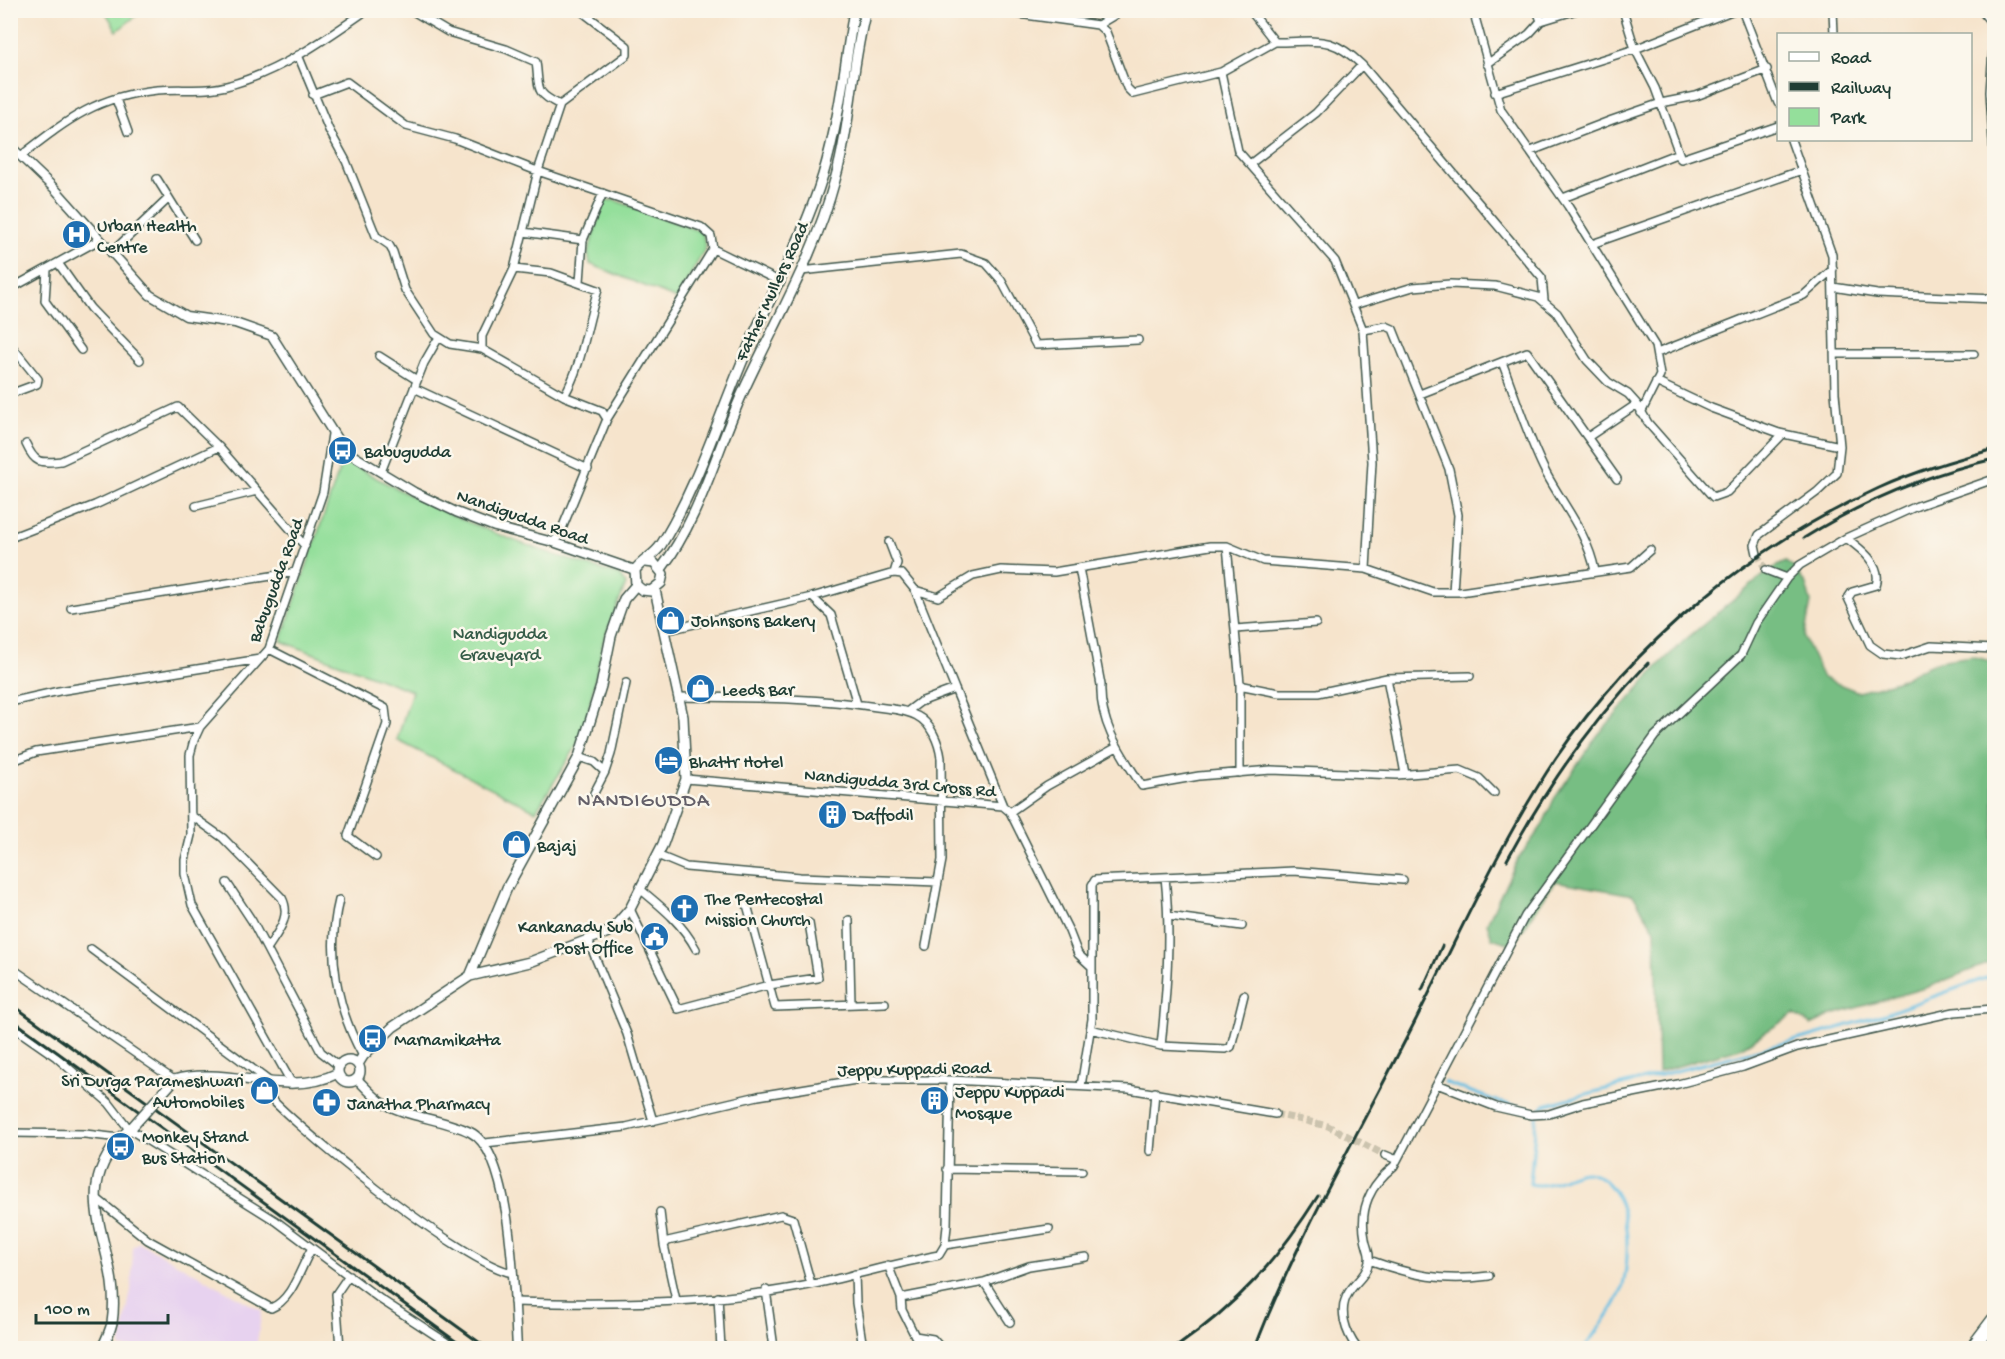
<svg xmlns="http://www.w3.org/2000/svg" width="2005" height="1359" font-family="'Gochi Hand',sans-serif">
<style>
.built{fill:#e7d2ef}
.green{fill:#94df9b;stroke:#5a8e68;stroke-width:1.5}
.forest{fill:#77be83;stroke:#4b7e5c;stroke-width:1.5}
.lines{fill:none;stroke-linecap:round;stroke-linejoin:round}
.stream{stroke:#65bfe3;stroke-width:3}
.minor-tunnel{stroke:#cbc3ae;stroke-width:7;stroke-dasharray:7 3.5;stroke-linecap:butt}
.minor-casing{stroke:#3f564b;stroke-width:10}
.tertiary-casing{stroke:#3f564b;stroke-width:11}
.secondary-casing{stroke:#3f564b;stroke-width:12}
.trunk-casing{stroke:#3f564b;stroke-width:15}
.minor{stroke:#fff;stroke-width:7}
.tertiary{stroke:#fff;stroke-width:8}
.secondary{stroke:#fff;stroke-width:9}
.trunk{stroke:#fff;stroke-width:12}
.rail{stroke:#1f3d34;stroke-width:3}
.secondary-bridge-casing{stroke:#3f564b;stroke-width:12;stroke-linecap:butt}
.secondary-bridge{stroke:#fff;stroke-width:9}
.labels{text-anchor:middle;stroke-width:5;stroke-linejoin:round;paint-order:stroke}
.poi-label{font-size:18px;fill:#1f3d34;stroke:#fbf7ec;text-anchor:start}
.street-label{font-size:18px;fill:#1f3d34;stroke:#fbf7ec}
.park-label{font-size:18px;fill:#365d49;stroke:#fbf7ec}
.neighbourhood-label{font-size:20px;letter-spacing:1.5px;fill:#646069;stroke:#fbf7ec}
</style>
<rect width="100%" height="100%" fill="#fbf7ec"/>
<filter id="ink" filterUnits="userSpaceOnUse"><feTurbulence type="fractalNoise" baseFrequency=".0167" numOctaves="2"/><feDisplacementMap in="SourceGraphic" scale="12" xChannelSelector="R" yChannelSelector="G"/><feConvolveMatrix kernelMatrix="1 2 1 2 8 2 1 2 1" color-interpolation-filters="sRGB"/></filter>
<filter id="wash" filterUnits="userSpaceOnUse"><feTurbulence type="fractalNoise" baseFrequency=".008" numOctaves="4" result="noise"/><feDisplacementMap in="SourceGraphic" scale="24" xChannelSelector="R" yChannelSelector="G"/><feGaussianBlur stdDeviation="1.35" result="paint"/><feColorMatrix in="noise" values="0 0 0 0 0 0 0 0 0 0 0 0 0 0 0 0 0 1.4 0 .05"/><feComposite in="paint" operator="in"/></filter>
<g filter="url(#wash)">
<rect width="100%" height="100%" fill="#f6e4cc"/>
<!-- built -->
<path class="built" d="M139 1242 262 1311 256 1348H120L131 1290 133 1247Z"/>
<!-- green -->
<path class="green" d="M105 11H142L117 31Z
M614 200 702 232 706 247 677 299 590 264 588 253 604 201Z
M343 459C430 511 521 547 619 575L626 584 603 642 586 722 576 747 536 811 397 740 412 691 281 641Z"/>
<!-- forest -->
<path class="forest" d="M1786 562 1795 569 1806 585 1811 602 1804 638 1823 678 1859 692 1897 681 1938 661 1972 656 1994 662V961L1928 987 1832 1015 1811 1025 1794 1014 1740 1048 1658 1072 1655 930 1633 895 1555 881 1513 945 1492 938 1487 923 1518 859 1542 826 1554 799 1597 736 1661 663 1686 639 1770 570Z"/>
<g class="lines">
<!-- stream -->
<path class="stream" d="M1444 1082 1499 1102 1538 1111
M1584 1348C1595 1333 1619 1304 1623 1285 1631 1252 1631 1187 1592 1173 1575 1167 1554 1190 1530 1184L1536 1119 1538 1111 1544 1105 1812 1036 1885 1014 1994 975"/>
</g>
</g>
<g filter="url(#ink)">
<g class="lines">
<!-- minor-tunnel -->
<path class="minor-tunnel" d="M1757 554 1766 570
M1275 1114 1328 1126 1385 1155"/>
<defs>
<path id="minor" d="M411 10 448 32 506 49 536 62C540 88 533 92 560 105
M989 10 1098 25 1106 32 1127 88 1133 94 1221 72 1238 151 1335 261 1363 330 1372 462 1366 569
M1250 10 1275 42C1317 42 1330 34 1362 65L1542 278 1544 300
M1473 10 1501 110 1568 206 1655 346 1660 375 1641 413
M1537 10 1541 21
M1623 10 1635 49 1655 88 1680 156
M1742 10 1778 103
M1833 10 1834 34
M1981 10 1989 20 1994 35 1990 92 1994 159
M1098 25 1123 10
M298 55 329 130 346 161 376 236 389 245 393 252 405 290 434 334 450 344 482 349
M1487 64 1529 34 1541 21 1577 10
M1221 72 1275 42
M1495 93 1635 49 1734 10
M313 95 347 82 406 126 455 139 532 169 701 227 711 236 713 249 607 419
M116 99 128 132
M1531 151 1612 120 1661 103 1696 96 1767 69
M22 155C67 120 97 96 157 90 181 88 207 92 230 85 279 72 326 39 367 10
M1250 164 1316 113 1362 65
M157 179 169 198
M1563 198 1676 154 1681 159 1778 126
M523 232 583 240
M1592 244 1802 170
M713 249 781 282
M111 253 169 198 195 240
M58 263 90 308 140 360
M514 269 551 273 598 290C586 325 583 364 564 396
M47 270 45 301 81 350
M801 271 961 254 986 263 1001 280 1036 345 1138 340
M580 282 583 240 603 193
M1833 287 1877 294 1994 299
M10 289 99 240
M1354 305 1413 287 1450 284 1495 286 1538 297 1557 313 1587 360 1608 382 1628 394 1637 404 1648 423 1713 497 1727 492 1783 434
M1363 330 1386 326 1393 329 1449 469 1458 515 1453 592
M10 344 38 379 37 384 10 394
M1657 353 1804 295 1833 269
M1836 354H1974
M379 356 417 380
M1502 362C1516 398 1528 438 1546 473 1563 505 1588 534 1595 571
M1656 382 1711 408 1779 433 1840 446
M414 388 588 469
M1420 394 1527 352 1617 479
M1588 437 1637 404
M26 444C35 464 40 463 61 461L178 407 219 447 305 546
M381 472 424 363 439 337
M196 506 257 491
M10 538 95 505 219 447
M1846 538C1860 548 1883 565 1876 585L1852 592 1848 598 1870 645 1883 654 1901 656 1931 646 1994 649
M553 542 559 536 607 419 602 411 564 396 482 349V336L514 269 538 171 560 105 627 55V46L580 10
M889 542 897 563 894 573
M1227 546 1240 683 1244 686 1279 693H1318L1387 678 1470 676
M1757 554 1755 545 1759 535 1817 492 1837 473 1840 446 1835 393 1832 255 1791 140
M1079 568 1101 685C1099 724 1122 755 1142 786L1199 776 1271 770 1397 775 1460 770 1479 778 1494 793
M1766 570 1787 578
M915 590 938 597 973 576 1001 570 1054 572 1210 546H1227L1263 561 1366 569 1433 592H1460L1631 567 1650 550
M812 597 831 615 857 704
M71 608 296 572
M1235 629 1316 623
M664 631 812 597 894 573 902 574 915 590 955 689 920 702 908 711
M269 649 385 708 387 724 348 836 376 857
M1387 678 1405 774
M1240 683V773
M955 689 1003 806 1010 812 1069 931 1078 954 1091 966
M679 697C745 698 812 697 877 707 890 709 905 709 917 716 931 723 939 743 941 758L942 860 926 946
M10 702 59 691 260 659
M579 757 594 762 605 772 594 793
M10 762 36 752 200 727
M605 772 611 754 626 683
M686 779 1003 806
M1010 812 1047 786 1117 747
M192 816 223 838 282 898C292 917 277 933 267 949
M657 855 686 867 800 877 938 882
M227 883 252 921 321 1052 339 1066
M640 889C663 908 682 923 696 949
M339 900C326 952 337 1010 363 1056
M746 901 775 1007 885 1003
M630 909 678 1009 769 985 818 978 809 923
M1168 916 1242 926
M849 920 851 1004
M588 940 627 1034 653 1121
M91 949 269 1081
M10 967 174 1080
M10 1025 56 1057 109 1103 129 1129 276 1221 380 1299 455 1348
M1090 1029 1161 1046 1225 1049 1231 1047 1244 995
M1161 1046C1167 989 1171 934 1165 877
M254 1080C285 1121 467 1267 513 1273
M291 1082 192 905 185 874V860L191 835 190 755 194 740 200 727 269 649 323 492 332 434
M1437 1084 1496 1107 1531 1115 1549 1114 1583 1103 1678 1084 1743 1067 1797 1047 1954 1012 1994 1009
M1081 1086 1092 1019V885L1095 880 1294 871 1403 880
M10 1133 85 1134 120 1138
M485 1143 626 1127 758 1096 856 1080H950L1129 1089 1275 1114
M1150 1151 1155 1092
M1385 1155 1397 1160
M947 1169 1082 1171
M96 1198 148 1240 271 1308C293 1299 300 1268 312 1248
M660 1212 664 1245
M945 1245 1049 1229
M1369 1260C1413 1276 1443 1282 1489 1276
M888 1265 901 1298 984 1282 1010 1322
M855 1274 856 1303 863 1348
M984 1282 1029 1266 1086 1257
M766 1290 774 1348
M718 1297 721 1348
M901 1298 902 1310 915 1336 933 1339 941 1348
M676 1300 664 1245 668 1241 781 1215 793 1219 811 1284
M514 1302C615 1305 720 1304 819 1283 859 1274 898 1263 939 1255L945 1245 947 1226 950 1080
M340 1348 336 1294 349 1275
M1357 1348C1346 1333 1337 1310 1349 1292 1356 1281 1366 1276 1369 1262 1371 1254 1366 1247 1365 1239 1359 1208 1370 1185 1394 1166L1525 916 1655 736 1741 655 1756 623 1787 578 1800 565 1846 538 1917 506 1994 479"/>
<path id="tertiary" d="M10 146 55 189 150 295 186 316 235 323 272 336 344 450 414 492 456 512 495 527 553 542 635 570
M357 1079C364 1086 372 1095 380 1101 406 1118 442 1118 470 1132 514 1153 514 1303 517 1348"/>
<path id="secondary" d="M646 562 654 563 663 574 661 583 651 591 642 590 636 585 635 570C642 560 654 556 661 545 694 493 716 425 740 367 766 302 802 243 823 175 839 122 845 65 854 10
M661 569C700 518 716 451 743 392 775 322 815 255 835 180 851 125 851 66 866 10
M470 976 507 888 579 757 601 686 611 636 624 599 636 585
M338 1071a11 11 0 1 1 22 0a11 11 0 1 1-22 0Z
M358 1064 363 1056 393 1027 470 976 530 962 611 931 630 909 663 844 686 779 683 717 655 590
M174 1080C227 1065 287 1099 338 1073
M102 1348C106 1340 110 1331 112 1323 124 1245 57 1193 133 1126"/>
<path id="trunk" d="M1972 1348 1994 1319"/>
</defs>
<!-- minor casing -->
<use href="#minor" class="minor-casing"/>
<!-- tertiary casing -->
<use href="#tertiary" class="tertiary-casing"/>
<!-- secondary casing -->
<use href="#secondary" class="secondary-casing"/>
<!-- trunk casing -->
<use href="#trunk" class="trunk-casing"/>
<!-- minor -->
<use href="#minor" class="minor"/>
<!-- tertiary -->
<use href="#tertiary" class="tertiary"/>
<!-- secondary -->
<use href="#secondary" class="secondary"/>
<!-- trunk -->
<use href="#trunk" class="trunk"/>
<!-- rail -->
<path class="rail" d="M1804 538C1862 502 1928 474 1994 459
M1507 860C1546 788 1591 722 1648 663
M1422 990 1442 946
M10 1003 487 1348
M10 1018 465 1348
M1175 1348C1239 1303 1276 1262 1318 1196
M1255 1348C1296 1241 1355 1139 1407 1037 1455 944 1498 845 1556 758 1634 643 1753 545 1879 488 1916 471 1955 460 1994 449"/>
<defs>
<path id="secondary-bridge" d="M133 1126 174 1080"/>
</defs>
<!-- secondary-bridge casing -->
<use href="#secondary-bridge" class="secondary-bridge-casing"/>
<!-- secondary-bridge -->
<use href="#secondary-bridge" class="secondary-bridge"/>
</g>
</g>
<!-- icons -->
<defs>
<symbol id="hospital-disc" viewBox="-11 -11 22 22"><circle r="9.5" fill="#1f6fb2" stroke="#fbf7ec"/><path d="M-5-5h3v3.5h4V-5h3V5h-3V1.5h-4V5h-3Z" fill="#fff"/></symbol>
<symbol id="bus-disc" viewBox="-11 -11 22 22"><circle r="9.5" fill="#1f6fb2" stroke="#fbf7ec"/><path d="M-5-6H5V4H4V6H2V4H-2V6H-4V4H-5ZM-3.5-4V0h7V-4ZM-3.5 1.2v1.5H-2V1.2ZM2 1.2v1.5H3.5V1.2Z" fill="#fff"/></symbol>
<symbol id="shop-disc" viewBox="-11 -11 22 22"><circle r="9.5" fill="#1f6fb2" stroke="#fbf7ec"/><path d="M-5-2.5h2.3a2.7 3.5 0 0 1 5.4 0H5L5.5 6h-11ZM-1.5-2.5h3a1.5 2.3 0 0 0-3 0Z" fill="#fff"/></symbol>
<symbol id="hotel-disc" viewBox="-11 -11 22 22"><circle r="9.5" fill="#1f6fb2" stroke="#fbf7ec"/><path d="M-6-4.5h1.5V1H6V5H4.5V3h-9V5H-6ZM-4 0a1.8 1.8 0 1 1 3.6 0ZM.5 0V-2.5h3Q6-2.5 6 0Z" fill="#fff"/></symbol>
<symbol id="building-disc" viewBox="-11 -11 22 22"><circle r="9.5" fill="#1f6fb2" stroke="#fbf7ec"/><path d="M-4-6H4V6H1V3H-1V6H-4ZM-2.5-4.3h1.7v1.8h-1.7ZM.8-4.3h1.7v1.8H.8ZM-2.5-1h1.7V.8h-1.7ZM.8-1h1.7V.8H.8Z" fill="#fff"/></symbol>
<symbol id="church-disc" viewBox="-11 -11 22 22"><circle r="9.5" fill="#1f6fb2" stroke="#fbf7ec"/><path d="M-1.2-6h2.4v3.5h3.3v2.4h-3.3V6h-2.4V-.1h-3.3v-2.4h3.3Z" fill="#fff"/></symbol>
<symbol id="civic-disc" viewBox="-11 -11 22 22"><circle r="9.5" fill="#1f6fb2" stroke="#fbf7ec"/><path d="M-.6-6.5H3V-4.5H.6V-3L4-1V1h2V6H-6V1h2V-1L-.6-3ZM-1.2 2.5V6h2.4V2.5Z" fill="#fff"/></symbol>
<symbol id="pharmacy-disc" viewBox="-11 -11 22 22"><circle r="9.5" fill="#1f6fb2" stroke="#fbf7ec"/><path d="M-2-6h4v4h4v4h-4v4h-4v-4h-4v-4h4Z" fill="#fff"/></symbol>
</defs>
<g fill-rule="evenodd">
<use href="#hospital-disc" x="60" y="218" width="33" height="33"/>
<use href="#bus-disc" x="326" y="434" width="33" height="33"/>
<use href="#shop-disc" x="654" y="604" width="33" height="33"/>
<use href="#shop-disc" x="684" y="672" width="33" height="33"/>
<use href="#hotel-disc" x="652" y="744" width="33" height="33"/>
<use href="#building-disc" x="816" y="798" width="33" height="33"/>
<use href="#shop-disc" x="500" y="828" width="33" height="33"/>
<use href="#church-disc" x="668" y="892" width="33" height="33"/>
<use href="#civic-disc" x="638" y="920" width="33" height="33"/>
<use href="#bus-disc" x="356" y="1022" width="33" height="33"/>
<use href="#shop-disc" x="248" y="1074" width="33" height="33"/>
<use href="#building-disc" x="918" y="1084" width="33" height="33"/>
<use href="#pharmacy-disc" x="310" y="1086" width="33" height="33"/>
<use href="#bus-disc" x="104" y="1130" width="33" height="33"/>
</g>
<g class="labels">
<!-- poi labels -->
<g class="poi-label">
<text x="97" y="231">Urban Health<tspan x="97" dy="21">Centre</tspan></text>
<text x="364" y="457">Babugudda</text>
<text x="691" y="626">Johnsons Bakery</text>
<text x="722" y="695">Leeds Bar</text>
<text x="689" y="767">Bhattr Hotel</text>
<text x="853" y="820">Daffodil</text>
<text x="537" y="851">Bajaj</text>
<text x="705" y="904">The Pentecostal<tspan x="705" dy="21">Mission Church</tspan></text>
<text x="633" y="932" text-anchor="end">Kankanady Sub<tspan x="633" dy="21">Post Office</tspan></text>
<text x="394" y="1045">Marnamikatta</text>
<text x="244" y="1086" text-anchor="end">Sri Durga Parameshwari<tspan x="244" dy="21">Automobiles</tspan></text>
<text x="955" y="1097">Jeppu Kuppadi<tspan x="955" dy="21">Mosque</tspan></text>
<text x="347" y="1109">Janatha Pharmacy</text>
<text x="142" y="1142">Monkey Stand<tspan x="142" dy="21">Bus Station</tspan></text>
</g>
<!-- street labels -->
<g class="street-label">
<text transform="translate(771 291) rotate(-65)" y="6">Father Mullers Road</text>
<text transform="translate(523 516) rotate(19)" y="6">Nandigudda Road</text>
<text transform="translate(275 580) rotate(-70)" y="6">Babugudda Road</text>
<text transform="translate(900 782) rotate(5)" y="6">Nandigudda 3rd Cross Rd</text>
<text transform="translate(914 1068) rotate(-1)" y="6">Jeppu Kuppadi Road</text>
</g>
<!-- park labels -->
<g class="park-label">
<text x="500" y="639">Nandigudda<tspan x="500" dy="21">Graveyard</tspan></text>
</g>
<!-- neighbourhood labels -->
<g class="neighbourhood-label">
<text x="644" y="806">NANDIGUDDA</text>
</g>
</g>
<!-- margin -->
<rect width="2005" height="1359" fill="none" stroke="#fbf7ec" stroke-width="36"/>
<!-- legend -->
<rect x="1777" y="33" width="195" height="108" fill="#fbf7ec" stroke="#a3ada2" stroke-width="1.5"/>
<rect x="1789" y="52" width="30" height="9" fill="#ffffff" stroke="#a3ada2" stroke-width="1.5"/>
<text x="1831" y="63" font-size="18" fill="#1f3d34">Road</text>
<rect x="1789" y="82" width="30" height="9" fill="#1f3d34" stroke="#a3ada2" stroke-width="1.5"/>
<text x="1831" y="93" font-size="18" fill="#1f3d34">Railway</text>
<rect x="1789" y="108" width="30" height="18" fill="#94df9b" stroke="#a3ada2" stroke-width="1.5"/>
<text x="1831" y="123" font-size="18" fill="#1f3d34">Park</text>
<!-- scale -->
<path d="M36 1314v9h132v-9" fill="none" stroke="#1f3d34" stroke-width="3"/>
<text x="45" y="1314" font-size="18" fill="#1f3d34" stroke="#fbf7ec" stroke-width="4.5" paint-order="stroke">100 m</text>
</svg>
